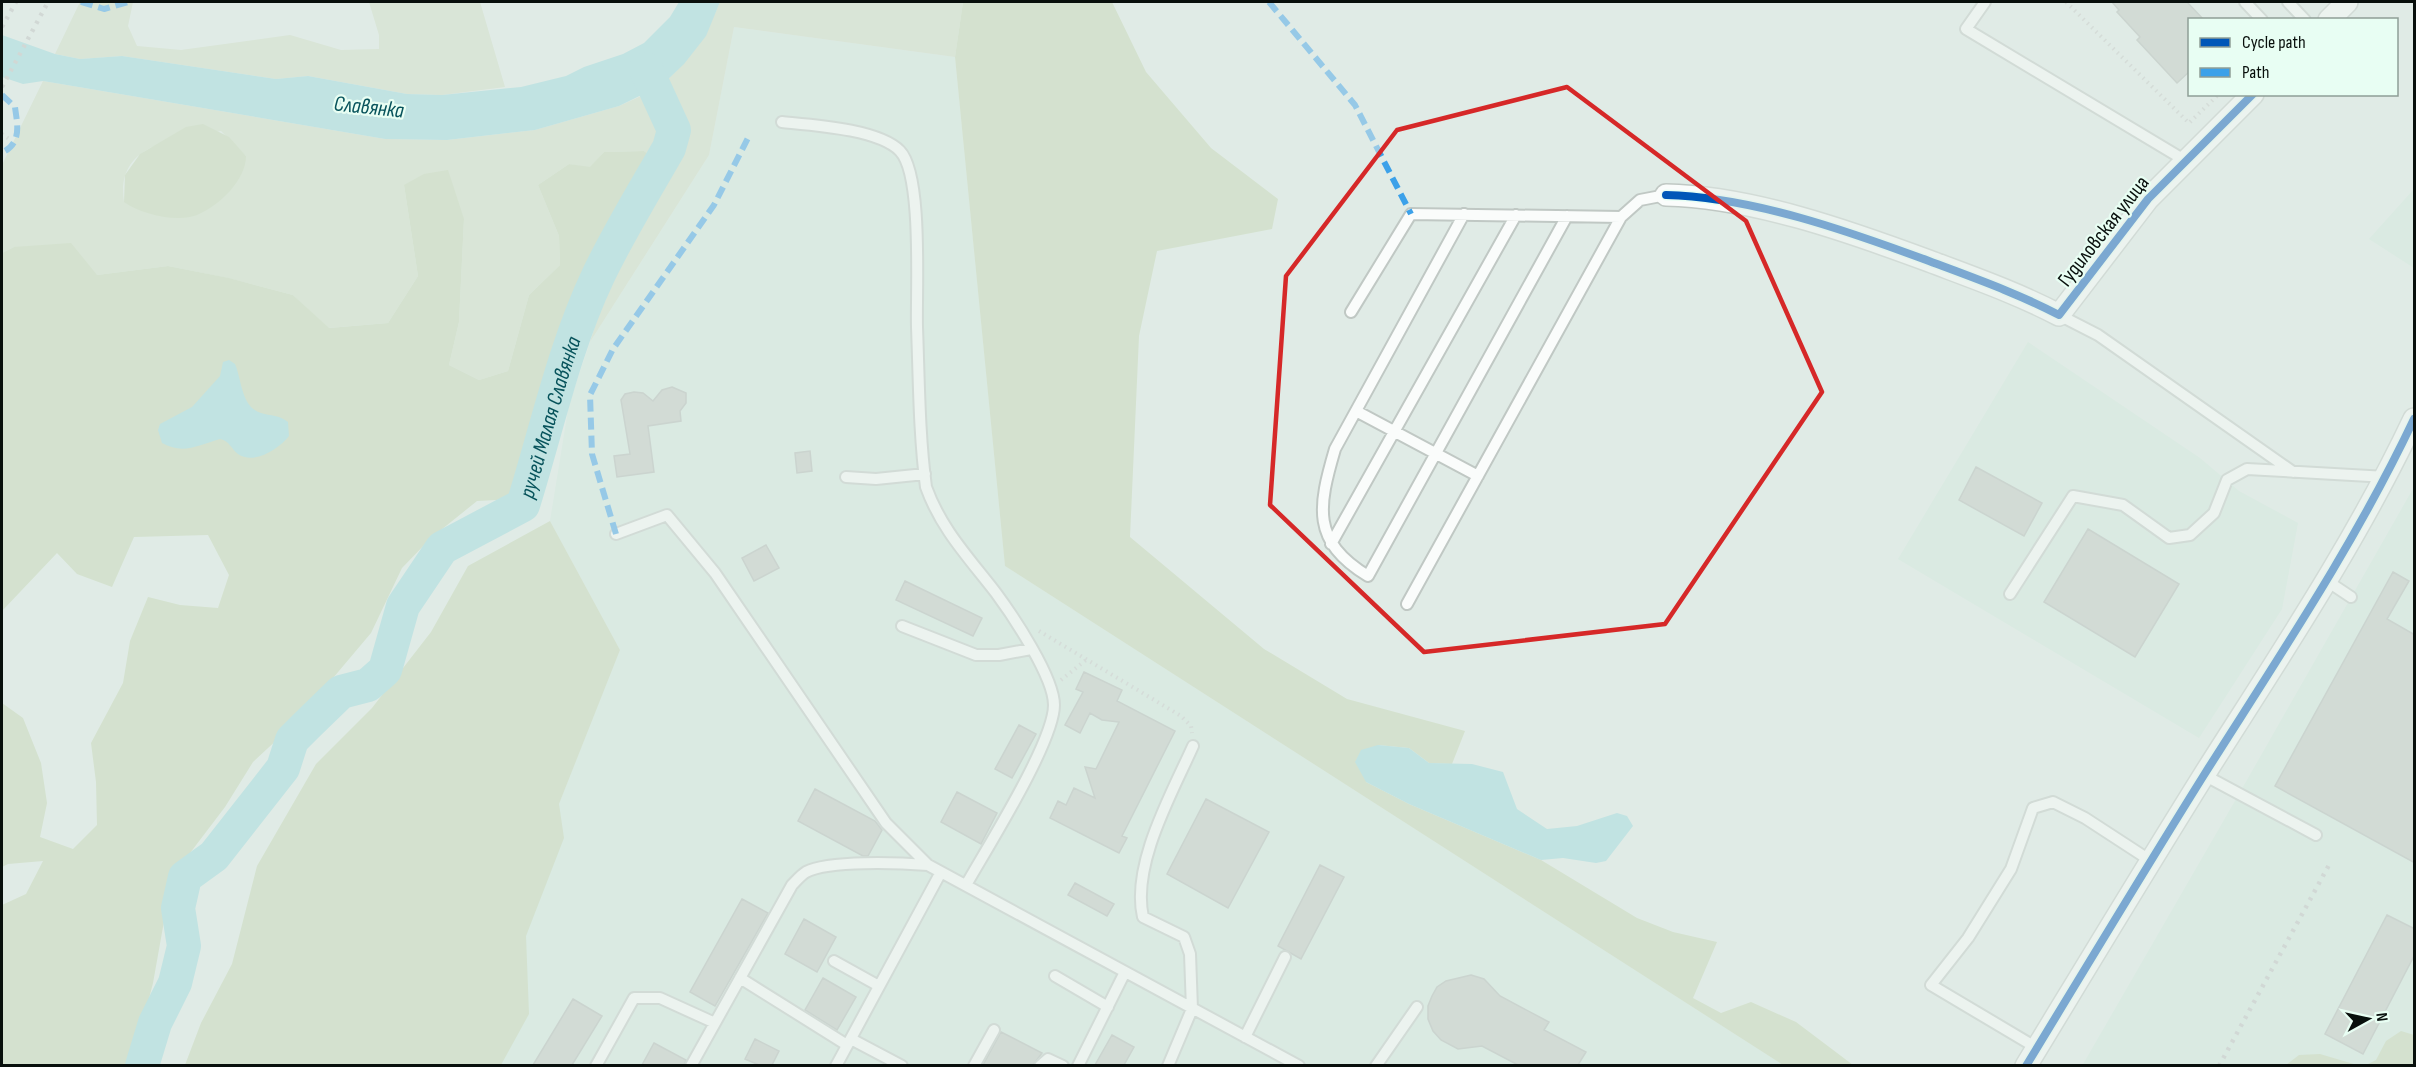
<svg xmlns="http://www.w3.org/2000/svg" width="2416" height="1067" font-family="'Sofia Sans Condensed',sans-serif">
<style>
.built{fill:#d2e8de}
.green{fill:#d0ddc5;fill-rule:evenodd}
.forest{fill:#c5d6b3}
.water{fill:#9cd9de}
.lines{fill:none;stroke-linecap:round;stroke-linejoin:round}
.river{stroke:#9cd9de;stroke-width:34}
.building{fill:#c0c7c2;stroke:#b1b8b3;stroke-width:1.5}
.lane-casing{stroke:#c0c8c4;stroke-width:14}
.street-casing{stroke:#c0c8c4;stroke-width:24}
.path{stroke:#c7cac8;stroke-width:4;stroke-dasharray:1.5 4.5;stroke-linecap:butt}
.lane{stroke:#fafcfb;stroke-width:10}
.street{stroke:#fafcfb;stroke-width:21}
.rail{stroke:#bfc1c1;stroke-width:4.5;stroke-dasharray:3 6;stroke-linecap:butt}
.quiet{stroke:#3ca1e9;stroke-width:6;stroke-dasharray:12 6;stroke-linecap:butt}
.cycleway-casing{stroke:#e8fef3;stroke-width:11}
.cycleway{stroke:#0057b8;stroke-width:8}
.marked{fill:none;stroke:#d62828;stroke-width:4.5;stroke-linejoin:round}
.labels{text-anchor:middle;stroke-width:4.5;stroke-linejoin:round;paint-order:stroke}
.street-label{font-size:21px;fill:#080f0c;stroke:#e8fef3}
.water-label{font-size:22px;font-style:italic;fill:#07535b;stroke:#e8fef3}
</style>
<rect width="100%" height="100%" fill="#e0ebe6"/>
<!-- built -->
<path class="built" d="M734 27 955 57 1005 566 1783 1065 455 1066 620 650 550 521 569 404 590 342 709 155Z
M2414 189V268L2369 239Z
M2028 342 2200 458 2239 491 2298 523 2282 609 2199 738 1898 559Z
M2414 487V1065L2082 1066 2239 794Z"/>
<!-- green -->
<path class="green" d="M80 2H133L128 26 137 46 181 50 290 35 341 50 379 49V35L369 2H480L505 87 442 95 407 94 308 76 276 79 122 56 80 59 55 54Z
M720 2H963L955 57 734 27 709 155 590 342 610 279 650 198 677 155 680 127 662 85C692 57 704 40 720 2Z
M43 81 385 139 447 140 535 130 619 106 650 92C667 118 670 133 656 160L644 151 604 152 590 168 569 164 538 185 559 236 560 265 529 295 508 371 479 380 449 365 459 322 464 219 404 185 418 276 388 323 328 328 293 295 228 278 168 266 97 275 14 247 2 253V165ZM221 131 246 156 124 202C115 141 179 139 221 131Z"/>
<!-- forest -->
<path class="forest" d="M963 2H1112L1146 72 1211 148 1278 199 1272 229 1157 251 1139 336 1130 537 1264 649 1347 699 1465 731 1452 764 1429 763 1409 748 1378 745 1366 782 1409 804 1541 860 1637 918 1673 932 1717 942 1693 998 1721 1013 1751 1002 1796 1022 1853 1065H1783L1005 566 955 57Z
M203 124 229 137 246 156C246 180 219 206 197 215 176 223 141 214 124 202L125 175 140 154 186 127Z
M644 151 656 160 591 271 513 499 477 501 431 538 402 568 371 633 295 723 253 762 225 807 187 857 166 910 153 983 132 1065H2V905L26 894 43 861 8 864 2 867V703L23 718 41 763 47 803 40 837 73 849 97 825 96 782 91 743 123 683 130 641 148 597 180 605 218 608 229 575 208 535 134 537 112 587 77 574 57 553 2 611V253L14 247 71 243 97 275 168 266 229 278 293 295 329 328 388 323 418 276 404 185 424 174 448 170 464 219 459 322 449 365 479 380 508 371 529 295 560 265 559 236 538 185 569 164 590 167 604 152Z
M550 521 620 650 559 804 564 838 526 936 529 1014 501 1065H185L201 1023 232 964 257 866 316 764 372 708 431 632 468 566Z
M2401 1031 2414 1035V1065H2366L2376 1060 2386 1041Z
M2320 1054 2357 1065H2286L2299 1055Z"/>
<!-- water -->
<path class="water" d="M679 2H720L706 36 684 64 662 85 619 106 535 130 447 140 385 139 43 81 23 84 2 77V35L55 54 80 59 122 56 276 79 308 76 407 94 442 95 521 87 566 76 584 67 623 54 644 43 670 17Z
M229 360 235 364C242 380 241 407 261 413 271 416 279 415 288 422L289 436C279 449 254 465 238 454 231 449 230 441 220 439 199 445 183 455 162 443L158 430 160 424 192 407 220 376 223 362Z
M1378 745 1409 748 1429 763 1472 764 1503 772 1517 809 1547 829 1577 826 1617 813 1627 816 1633 826 1606 861 1596 863 1563 858 1541 860 1409 804 1366 782 1355 762 1361 750Z"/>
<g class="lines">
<!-- river -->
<path class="river" id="s1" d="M142 1066 155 1023 175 983 184 946 178 908 185 877 214 856 283 768 292 740 306 726 341 692 368 685 385 670 403 606 442 548 523 505C547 428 564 348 598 276 619 232 645 190 669 148L674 130 646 69"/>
</g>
<!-- building -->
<path class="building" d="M2112 2H2187L2204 20H2190V71L2177 83 2137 40 2140 37 2117 12 2119 10Z
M672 387 686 393V403L680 411 681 421 648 426 654 472 617 477 614 456 630 454 621 400 625 394 634 392 643 393 653 401 662 390Z
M810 451 812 471 797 473 795 453Z
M1976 467 2042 503 2024 536 1959 500Z
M2088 529 2179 584 2135 657 2044 602Z
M766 545 779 568 754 581 742 558Z
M2393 572 2409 581 2387 619 2415 635V863L2275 786Z
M905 581 982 618 973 636 896 600Z
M1084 672 1122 690 1117 701 1175 731 1122 836 1127 838 1119 853 1050 818 1058 801 1066 805 1074 788 1095 798 1085 767 1096 769 1119 722 1102 720 1090 713 1080 733 1065 725 1083 692 1076 689Z
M1019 725 1036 734 1012 778 995 769Z
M815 789 875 821 882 830 868 856H863L798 821Z
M957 792 997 813 981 844 941 822Z
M1206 799 1269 832 1228 908 1167 874Z
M1320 865 1344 877 1301 959 1278 946Z
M1075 883 1114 904 1107 916 1068 895Z
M742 899 768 913 715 1006 690 992Z
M2387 915 2415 929V954L2363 1054 2325 1034Z
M804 919 836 937 817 972 785 954Z
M1471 975 1484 979 1500 996 1549 1022 1544 1030 1586 1052 1578 1065H1518L1482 1046 1458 1049 1441 1040 1433 1031 1428 1019V1006L1432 996 1437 987 1446 981Z
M823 978 856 997 837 1030 805 1010Z
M573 999 602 1016 572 1065H533Z
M1001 1032 1042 1053 1033 1065H983Z
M1112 1035 1134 1047 1124 1065H1095Z
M755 1039 779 1051 772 1065H759L745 1059Z
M654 1043 686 1060 684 1065H642Z"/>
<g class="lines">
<defs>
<path id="lane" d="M1985 2 1966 29 2186 161
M2245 2 2262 20
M2288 2 2305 20
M782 122C812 125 879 129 900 151 923 175 916 291 917 327 919 380 919 434 926 487 941 529 969 558 996 593 1013 616 1054 677 1054 705 1054 742 987 848 966 885
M1464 214 1335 449C1318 507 1311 541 1368 576L1567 216
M1351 312 1411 214 1621 217
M2059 315 2098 335 2293 472
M1356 411 1478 476
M846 477 876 479 925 474
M616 534 667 515 715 573 886 823 928 865
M1331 544 1516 215
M2327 581 2351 597
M2010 594 2073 496 2123 505 2169 538 2190 535 2214 513 2227 480 2247 469 2387 477
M1407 604 1621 217 1640 200 1666 195
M902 626 976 655H999L1031 649
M2204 775 2316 835
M834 961 879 986
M1055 976 1108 1007
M740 978 847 1045
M1245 1037 1285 957
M851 1039 902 1066
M2037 1048 1931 985 1968 938 2011 869 2033 808 2053 802 2085 818 2151 861
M596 1066 634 998H660L715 1023
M691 1066 792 885C796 881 801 875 806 872 829 860 900 863 928 865L1299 1066
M836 1066 941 872
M974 1066 994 1030
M1040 1066 1048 1059 1063 1066
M1078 1066 1125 972
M1168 1066 1192 1009 1190 954 1184 937 1143 917C1131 865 1172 793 1193 746
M1376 1066 1417 1007"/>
<path id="street" d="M2329 20 2347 2
M1666 195C1752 197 1848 231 1929 261 1974 278 2017 293 2059 315L2148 199 2253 94
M2026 1066C2085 969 2144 871 2204 775 2278 658 2355 544 2414 419"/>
</defs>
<!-- lane casing -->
<use href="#lane" class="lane-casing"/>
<!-- street casing -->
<use href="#street" class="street-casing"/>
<!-- path -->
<path class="path" d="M80 2H81
M2066 2 2189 123 2219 94
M2 134 9 139
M1039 631 1181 716 1191 726 1192 733
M1061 680 1086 660"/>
<!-- lane -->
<use href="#lane" class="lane"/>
<!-- street -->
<use href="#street" class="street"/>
<!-- rail -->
<path class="rail" d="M2 27 16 2
M2 87 48 2
M2219 1066 2329 865"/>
<!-- quiet -->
<path class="quiet" d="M81 2 104 9 128 2
M1269 2 1355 105 1411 214
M2 95 15 107C17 123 22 141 5 151L2 149
M616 534 592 454 590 395 613 349 714 205 750 134"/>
<defs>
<path id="cycleway" d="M1666 195C1752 197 1848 231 1929 261 1974 278 2017 293 2059 315L2148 199 2253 94
M2026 1066C2085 969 2144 871 2204 775 2278 658 2355 544 2414 419"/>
</defs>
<!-- cycleway casing -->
<use href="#cycleway" class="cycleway-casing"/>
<!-- cycleway -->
<use href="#cycleway" class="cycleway"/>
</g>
<!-- marked area -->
<path d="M0 0H2416V1067H0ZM1567 87 1746 221 1822 392 1665 624 1424 652 1270 505 1286 276 1397 130Z" fill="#e0ebe6" fill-opacity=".55" fill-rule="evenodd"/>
<path class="marked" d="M1567 87 1746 221 1822 392 1665 624 1424 652 1270 505 1286 276 1397 130Z"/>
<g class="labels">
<!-- street labels -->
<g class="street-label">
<text transform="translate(2103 231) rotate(-52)" y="7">Гудиловская улица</text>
</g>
<!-- water labels -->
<g class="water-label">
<text transform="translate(369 106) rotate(6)" y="8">Славянка</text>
<text dy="8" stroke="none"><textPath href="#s1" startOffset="814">ручей Малая Славянка</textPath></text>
</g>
</g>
<!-- border -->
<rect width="2416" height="1067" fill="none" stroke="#080f0c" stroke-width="6"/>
<!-- legend -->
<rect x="2188" y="18" width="210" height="78" fill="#e8fef3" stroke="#8e9e97" stroke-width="1.5"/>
<rect x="2200" y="38" width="30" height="9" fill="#0057b8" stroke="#8e9e97" stroke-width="1.5"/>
<text x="2242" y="48" font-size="18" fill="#080f0c">Cycle path</text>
<rect x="2200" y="68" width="30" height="9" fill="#3ca1e9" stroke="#8e9e97" stroke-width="1.5"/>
<text x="2242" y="78" font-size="18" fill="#080f0c">Path</text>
<!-- north arrow -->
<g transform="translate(2368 1019) rotate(82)" stroke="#e8fef3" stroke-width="4.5" paint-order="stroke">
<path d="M0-4.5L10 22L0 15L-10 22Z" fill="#080f0c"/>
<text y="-9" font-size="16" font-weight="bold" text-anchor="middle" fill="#080f0c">N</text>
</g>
</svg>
